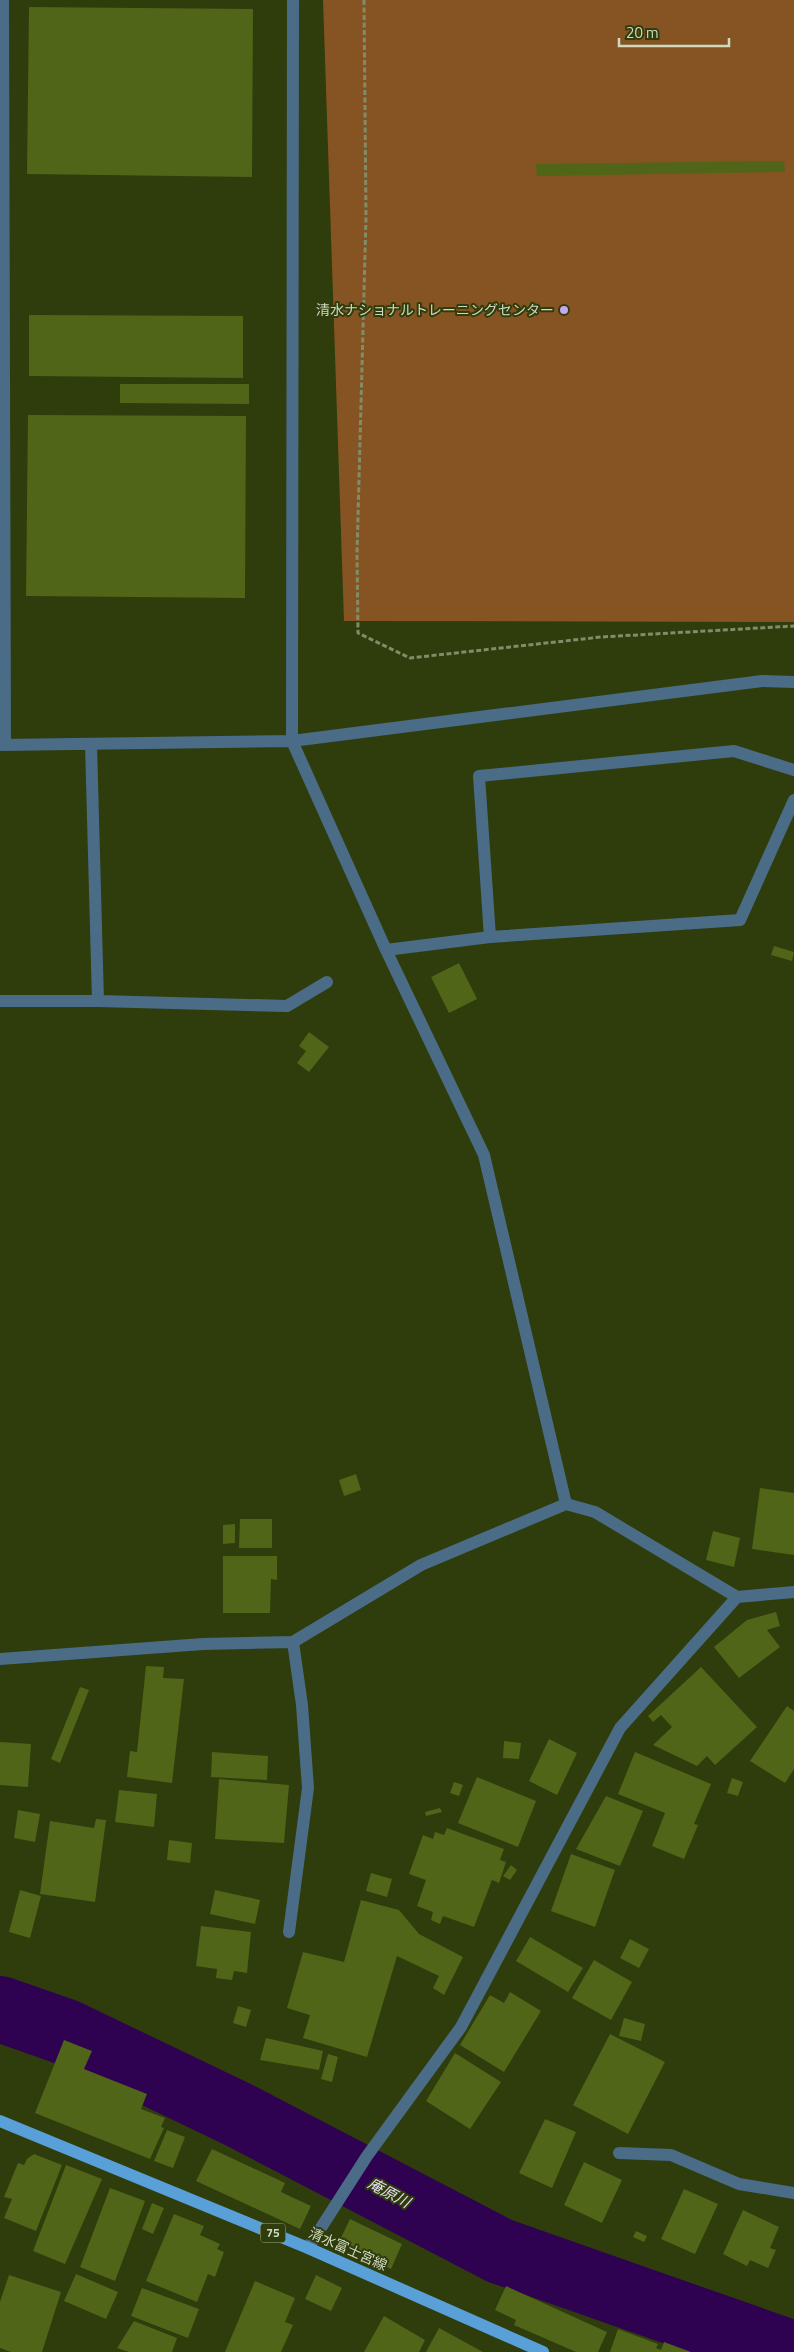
<svg xmlns="http://www.w3.org/2000/svg" width="794" height="2352" font-family="'Titillium Web','Noto Sans JP',sans-serif">
<style>
.green{fill:#855422}
.lines{fill:none;stroke-linecap:round;stroke-linejoin:round}
.river{stroke:#2f0151;stroke-width:66}
.building{fill:#506518}
.path{stroke:#818c68;stroke-width:3;stroke-dasharray:5 2.5;stroke-linecap:butt}
.minor{stroke:#4a6c87;stroke-width:12}
.major{stroke:#58a0d7;stroke-width:12}
.poi-dot{fill:#c6a6f0;stroke:#2f3c0c;stroke-width:2}
.labels{text-anchor:middle;stroke-width:4;stroke-linejoin:round;paint-order:stroke}
.shield{fill:#2f3c0c;stroke:#a0aa8a;stroke-width:1}
.shield-label{font-size:12px;font-weight:bold;fill:#d0d9c0}
.poi-label{font-size:14px;fill:#d0d9c0;stroke:#2f3c0c;text-anchor:end}
.street-label{font-size:14px;fill:#d0d9c0;stroke:#2f3c0c}
.water-label{font-size:15px;font-style:italic;fill:#e7def5;stroke:#2f3c0c}
</style>
<rect width="100%" height="100%" fill="#2f3c0c"/>
<!-- green -->
<path class="green" d="M323 0H794V622L344 621Z"/>
<g class="lines">
<!-- river -->
<path class="river" d="M0 2009 66 2032 239 2115 500 2251 788 2352"/>
</g>
<!-- building -->
<path class="building" d="M29 7 253 9 252 177 27 174Z
M784 161 785 172 537 176 536 164Z
M29 315 243 316V378L29 376Z
M120 384H249V404L120 403Z
M28 415 246 416 245 598 26 596Z
M774 946 794 952 792 961 771 955Z
M459 963 477 999 449 1013 431 977Z
M309 1032 329 1047 309 1072 297 1063 306 1051 299 1046Z
M356 1474 361 1490 344 1496 339 1480Z
M760 1488 794 1493V1555L752 1549Z
M240 1519H272V1548H239Z
M235 1524V1543L223 1544V1525Z
M713 1531 740 1538 734 1567 706 1560Z
M223 1556H277V1580L271 1579 270 1613H223Z
M776 1612 780 1626 767 1630 780 1647 739 1678 714 1647 747 1620Z
M146 1666 164 1667 163 1678 184 1679 172 1783 127 1777 130 1751 137 1752Z
M701 1667 757 1727 715 1765 707 1756 697 1766 653 1745 672 1727 661 1715 653 1722 648 1716Z
M80 1687 89 1690 60 1763 51 1759Z
M787 1706 794 1711V1769L785 1783 750 1761Z
M549 1739 577 1753 557 1795 529 1781Z
M504 1741 521 1743 519 1759 503 1758Z
M0 1742 31 1744 28 1787 0 1785Z
M212 1752 268 1756 267 1780 211 1777Z
M635 1752 711 1784 694 1824 698 1825 684 1859 652 1846 665 1813 618 1794Z
M477 1777 536 1801 518 1847 458 1823Z
M732 1778 743 1782 738 1796 727 1793Z
M219 1779 289 1785 284 1843 215 1839Z
M454 1782 463 1785 459 1796 450 1793Z
M119 1790 157 1794 154 1827 115 1822Z
M606 1796 643 1811 620 1866 576 1849Z
M440 1808 442 1812 426 1816 425 1812Z
M18 1810 40 1814 35 1842 14 1838Z
M96 1819 106 1820 95 1902 40 1894 50 1821 94 1828Z
M447 1828 504 1849 500 1860 506 1862 499 1883 492 1880 474 1927 443 1916 440 1924 431 1920 433 1912 417 1906 426 1880 409 1874 423 1835 433 1839 435 1832 444 1835Z
M169 1840 192 1843 190 1863 167 1860Z
M571 1854 615 1870 595 1927 551 1911Z
M511 1865 517 1870 510 1880 503 1876Z
M371 1873 392 1879 387 1897 366 1891Z
M20 1890 41 1896 30 1938 9 1932Z
M215 1890 260 1900 255 1924 210 1914Z
M361 1900 399 1910 419 1934 463 1957 444 1995 433 1988 439 1976 397 1956 367 2057 303 2038 310 2015 287 2008 303 1952 344 1962Z
M201 1926 251 1932 247 1973 234 1971 232 1980 216 1978 217 1969 196 1966Z
M530 1937 583 1968 568 1992 516 1961Z
M630 1939 649 1949 639 1968 620 1958Z
M594 1960 632 1982 611 2020 572 1998Z
M510 1992 541 2011 504 2072 460 2045 490 1995 504 2003Z
M238 2006 251 2010 246 2027 233 2023Z
M624 2018 645 2024 641 2041 619 2036Z
M610 2034 665 2062 628 2134 573 2105Z
M266 2038 323 2051 319 2070 260 2060Z
M64 2040 92 2051 84 2069 147 2094 141 2109 165 2118 161 2127 164 2128 150 2159 35 2113Z
M455 2053 501 2082 470 2129 426 2101Z
M328 2054 338 2057 332 2082 321 2079Z
M545 2119 576 2132 552 2188 519 2173Z
M167 2130 185 2137 173 2168 154 2161Z
M212 2149 285 2183 281 2192 311 2206 300 2229 196 2181Z
M34 2154 62 2165 36 2231 4 2218 12 2199 4 2197 18 2163 24 2165 27 2159Z
M584 2162 622 2180 602 2223 564 2205Z
M66 2165 102 2179 65 2264 33 2251Z
M110 2188 145 2201 115 2281 80 2267Z
M684 2189 718 2204 695 2254 661 2239Z
M152 2203 164 2208 153 2234 142 2229Z
M743 2210 779 2227 770 2248 776 2250 768 2268 750 2260 747 2266 723 2254Z
M174 2214 204 2226 200 2235 220 2244 217 2249 224 2252 215 2277 208 2274 197 2302 146 2281Z
M350 2219 402 2244 391 2269 338 2244Z
M636 2231 647 2236 644 2242 633 2237Z
M76 2274 118 2292 106 2319 64 2301Z
M9 2275 61 2292 42 2352H11L0 2348V2302Z
M316 2275 342 2288 331 2311 305 2299Z
M255 2281 295 2298 285 2322 293 2325 281 2352H225Z
M506 2286 607 2332 598 2352H576L514 2325 516 2320 495 2310Z
M142 2288 199 2309 188 2338 131 2316Z
M384 2316 425 2340 419 2352H364Z
M134 2321 177 2338 172 2352H129L117 2348Z
M439 2328 483 2352H426Z
M618 2329 658 2344 656 2348 661 2350 664 2342 691 2352H610Z"/>
<g class="lines">
<!-- path -->
<path class="path" d="M364 0 366 217 357 554 358 633 410 658 601 637 794 626"/>
<!-- minor -->
<path class="minor" d="M3 0 5 745
M293 0 292 741 386 950 484 1155 566 1504
M0 745 292 741 762 681 794 682
M91 745 98 1001
M490 937 479 776 734 751 794 770
M386 950 490 937 740 920 794 800
M0 1001H98L287 1006 327 982
M0 1659 203 1644 293 1642 421 1565 566 1504 595 1512 737 1597 794 1592
M289 1932 308 1788 302 1705 293 1642
M619 2153 671 2155 739 2184 794 2193
M308 2248 367 2156 461 2027 620 1728 737 1597"/>
<!-- major -->
<path class="major" d="M0 2121 308 2248 543 2352"/>
</g>
<!-- markers -->
<circle class="poi-dot" cx="564" cy="310" r="5"/>
<g class="labels">
<!-- shield labels -->
<rect class="shield" x="260.5" y="2223.5" width="25" height="19" rx="4"/>
<g class="shield-label">
<text x="273" y="2237">75</text>
</g>
<!-- poi labels -->
<g class="poi-label">
<text x="554" y="315">清水ナショナルトレーニングセンター</text>
</g>
<!-- street labels -->
<g class="street-label">
<text transform="translate(348 2249) rotate(24)" y="5">清水富士宮線</text>
</g>
<!-- water labels -->
<g class="water-label">
<text transform="translate(389 2193) rotate(28)" y="5">庵原川</text>
</g>
</g>
<!-- scale -->
<path d="M619 38v8h110v-8" fill="none" stroke="#d0d9c0" stroke-width="2.5"/>
<text x="626" y="38" font-size="15" fill="#d0d9c0" stroke="#2f3c0c" stroke-width="4" paint-order="stroke">20 m</text>
</svg>
